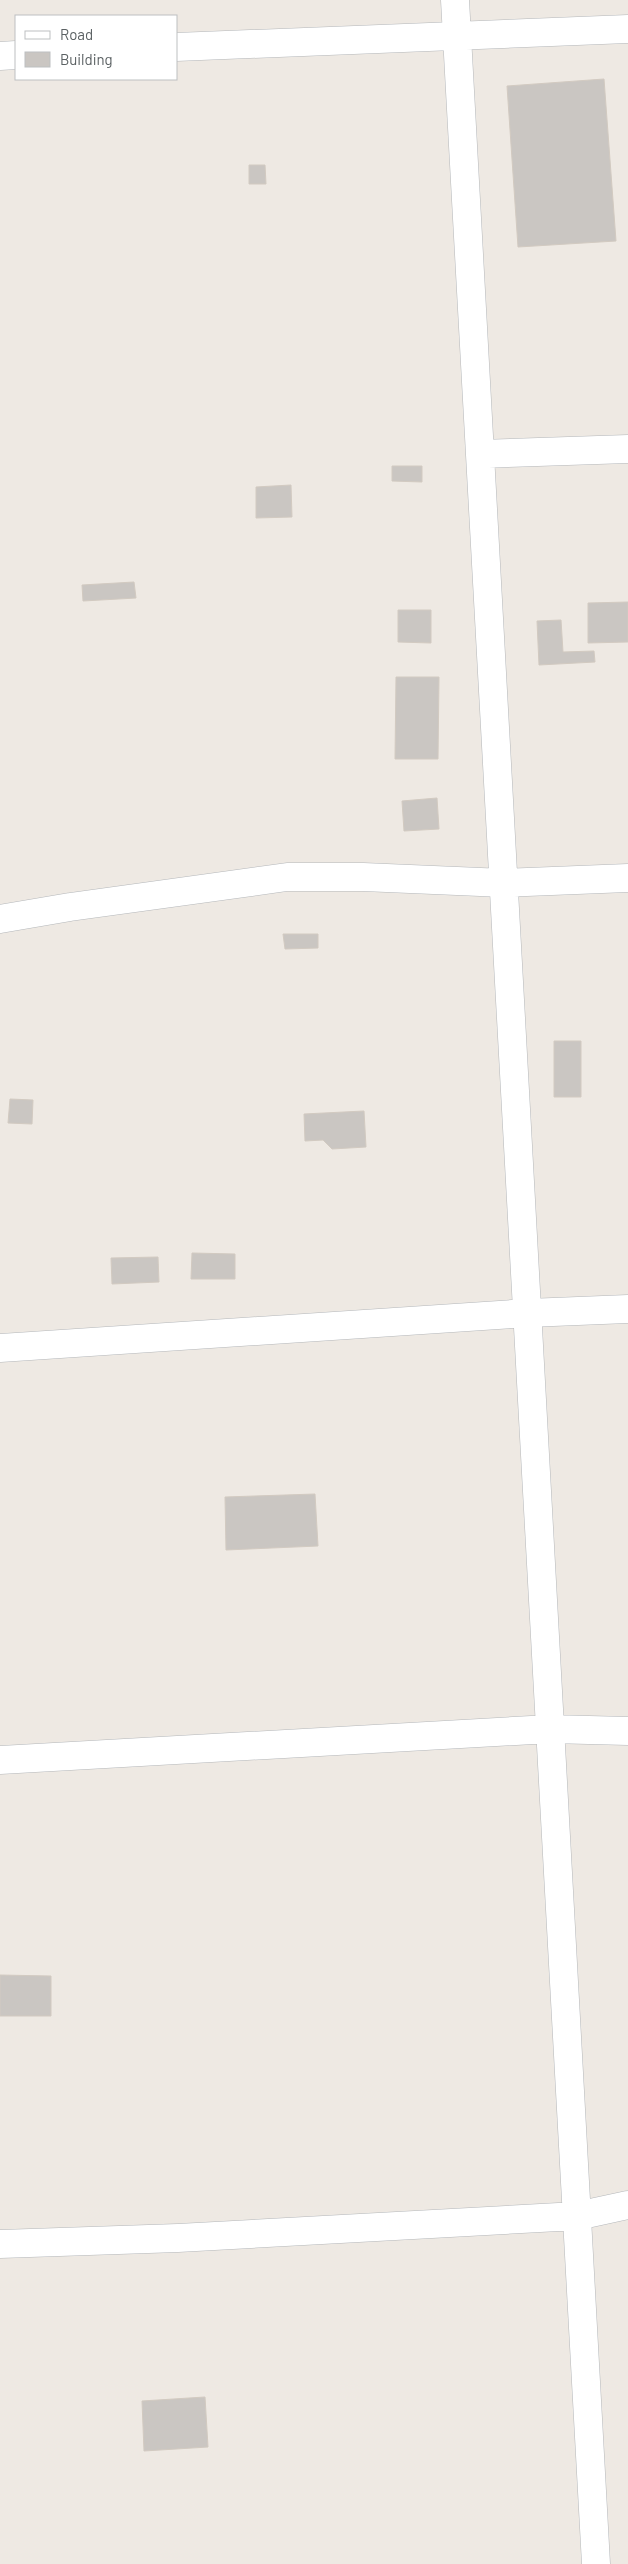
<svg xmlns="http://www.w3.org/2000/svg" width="628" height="2564" font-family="Barlow,sans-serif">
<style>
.building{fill:#cac6c2;stroke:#d2cac1}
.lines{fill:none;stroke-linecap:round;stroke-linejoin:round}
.street-casing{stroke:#b4b7ba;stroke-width:29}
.street{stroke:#fff;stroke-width:28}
</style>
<rect width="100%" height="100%" fill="#eee9e3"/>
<!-- building -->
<path class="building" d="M604 79 616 241 518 247 507 86Z
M249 165H265L266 184H249Z
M392 466H422V482L392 481Z
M291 485 292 517 256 518V487Z
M134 582 136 598 83 601 82 585Z
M628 602V642L588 643V603Z
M398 610H431V643L398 642Z
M561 620 563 652 594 651 595 662 539 665 537 621Z
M396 677H439L438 759H395Z
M437 798 439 829 404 831 402 801Z
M283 934H318V948L285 949Z
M554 1041H581V1097H554Z
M10 1099 33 1100 32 1124 8 1123Z
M364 1111 366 1147 332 1149 323 1140 305 1141 304 1114Z
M192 1253 235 1254V1279H191Z
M158 1257 159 1282 112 1284 111 1258Z
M315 1494 318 1546 226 1550 225 1497Z
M0 1975 51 1976V2016H0Z
M205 2397 208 2447 144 2451 142 2401Z"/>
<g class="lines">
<defs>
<path id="street" d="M455 0 596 2564
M176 47 628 29
M0 56 16 55
M481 454 628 449
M0 919 70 907 287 877H363L504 883 628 878
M0 1348 528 1313 628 1309
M0 1760 550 1729 628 1731
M0 2244 178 2238 577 2216 628 2205"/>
</defs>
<!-- street casing -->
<use href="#street" class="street-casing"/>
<!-- street -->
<use href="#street" class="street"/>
</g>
<!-- legend -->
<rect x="15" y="15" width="162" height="65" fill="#ffffff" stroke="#bdc0c1"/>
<rect x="25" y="31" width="25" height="8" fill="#ffffff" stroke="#bdc0c1"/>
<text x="60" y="40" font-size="15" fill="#5b6163">Road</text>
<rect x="25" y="52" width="25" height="15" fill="#cac6c2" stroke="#bdc0c1"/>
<text x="60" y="65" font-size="15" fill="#5b6163">Building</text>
</svg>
